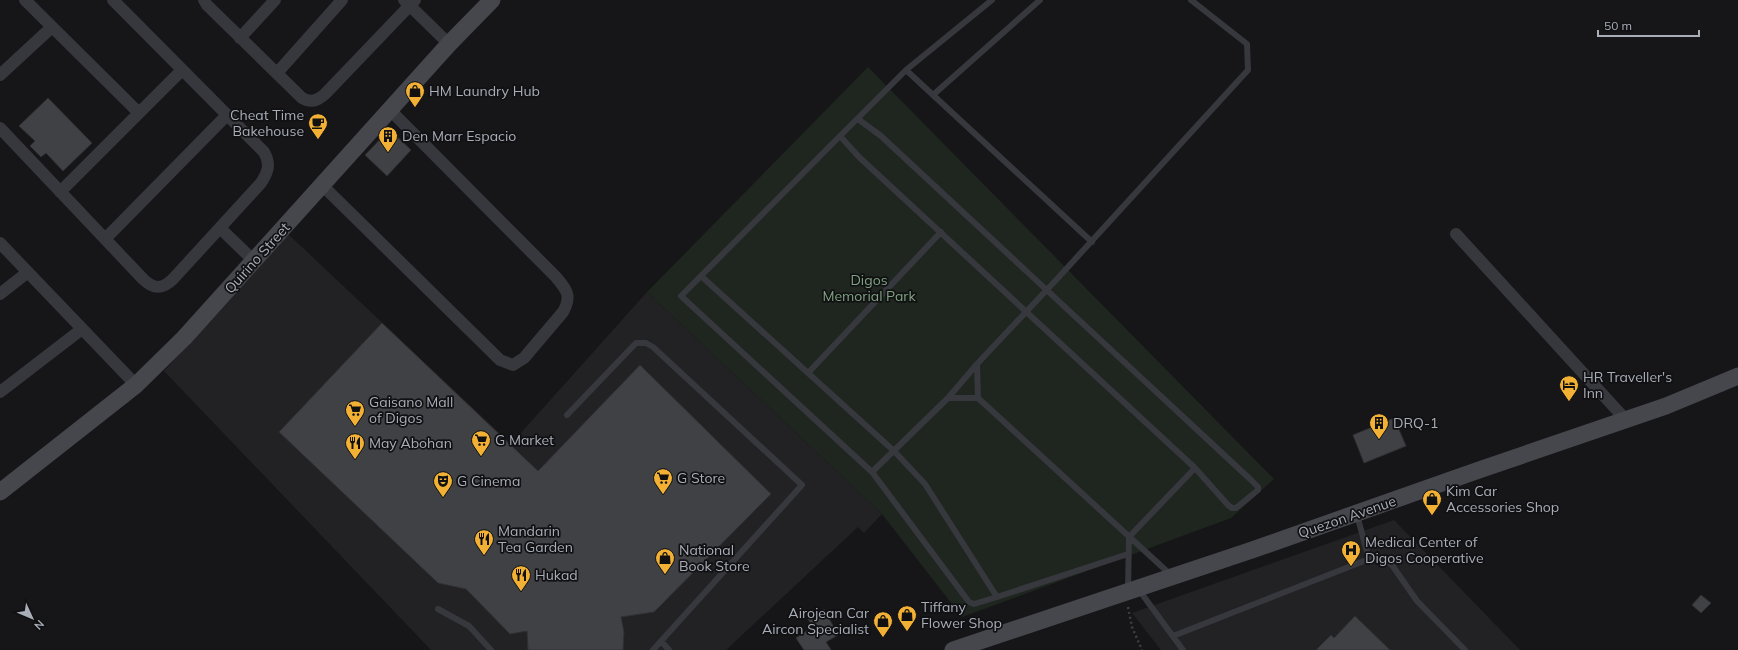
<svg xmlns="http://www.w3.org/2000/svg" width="1738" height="650" font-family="Mulish,sans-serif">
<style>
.built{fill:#222225}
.green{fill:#1e261f}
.building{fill:#404145;stroke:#303034}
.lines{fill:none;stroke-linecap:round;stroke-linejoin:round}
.path{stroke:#3d3f44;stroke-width:2.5;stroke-dasharray:2 3;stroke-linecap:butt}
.lane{stroke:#37383d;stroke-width:6}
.street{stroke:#37383d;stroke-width:12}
.secondary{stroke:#45474d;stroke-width:17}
.labels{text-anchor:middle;stroke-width:3.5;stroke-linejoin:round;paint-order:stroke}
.poi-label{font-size:14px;fill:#a8adb8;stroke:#111113;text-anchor:start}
.street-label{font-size:14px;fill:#a8adb8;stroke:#111113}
.park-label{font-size:14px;fill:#7fa381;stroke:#111113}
</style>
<rect width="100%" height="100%" fill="#161618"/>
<!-- built -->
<path class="built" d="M287 233 511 444 647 292 882 514 864 533 858 527 726 650H431L164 371 226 304Z
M1394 520 1520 650H1161L1132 613Z"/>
<!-- green -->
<path class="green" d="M868 67 1274 479 1231 518 962 617 882 514 647 292Z"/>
<!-- building -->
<path class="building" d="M48 98 92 143 63 171 46 153 41 157 30 146 35 141 19 126Z
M388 131 392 132 411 150 387 176 365 155Z
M382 323 538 471 640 365 771 494 654 612 621 617 624 632 623 650H528L527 631 510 634 466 589 438 583 279 432Z
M1394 418 1406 446 1364 463 1353 435Z
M1701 595 1711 603 1701 613 1692 605Z
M824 609 838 635 826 642 831 650H804L796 638 813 627 808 619Z
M1355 616 1390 650H1316L1331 635 1334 638Z"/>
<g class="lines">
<!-- path -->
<path class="path" d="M1128 607 1132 627 1142 650"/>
<!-- lane -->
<path class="lane" d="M1040 0 933 95 1092 242
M933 95 906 70 992 0
M858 119 881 136 1250 479 1258 487V490L1236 508H1232L1228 505 1195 468 859 157 840 136 681 296 872 472 969 602 974 604 997 597 1128 554
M840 136 906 70
M701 276 894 451 925 484 997 597
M808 373 941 232
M948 398 977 364
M978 398 1171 575
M567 415 636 343H646L653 347 802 485 653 650
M872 472 948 398H978L977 364 1057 279 1248 70 1247 44 1191 0
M1357 515 1369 559
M1128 590 1129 537 1195 468
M1139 590 1183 650
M438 609 469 626 491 650
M1173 636 1369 559 1384 560 1392 565 1417 601 1465 650
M661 641 669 650"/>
<!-- street -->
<path class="street" d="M25 0 139 113
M204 0 207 5 302 98C311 103 317 101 325 94L415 0
M404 0 449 44
M240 38 275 0
M277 73 342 0
M0 75 52 27
M0 128 143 279C154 290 163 289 173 279L261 183C268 172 271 164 264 152L113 0
M322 185 500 360 513 365 524 358 563 312C572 296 567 290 556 277L390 110
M60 192 182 70
M220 228 254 261
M1456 234 1626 420
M105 239 227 115
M0 243 136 385
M0 294 28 272
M0 392 82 329"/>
<!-- secondary -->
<path class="secondary" d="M0 492 136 385 184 338 449 44 492 0
M953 650 1252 550 1479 470 1666 406 1738 376"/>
</g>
<!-- icons -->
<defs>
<symbol id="shop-pin" viewBox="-11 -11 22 30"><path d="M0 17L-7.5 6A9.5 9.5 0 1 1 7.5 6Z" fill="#f2b134" stroke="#111113"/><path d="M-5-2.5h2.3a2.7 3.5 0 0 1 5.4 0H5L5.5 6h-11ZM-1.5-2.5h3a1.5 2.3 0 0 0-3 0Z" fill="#111"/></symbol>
<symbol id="cafe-pin" viewBox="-11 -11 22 30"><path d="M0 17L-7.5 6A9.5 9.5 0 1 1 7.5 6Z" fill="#f2b134" stroke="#111113"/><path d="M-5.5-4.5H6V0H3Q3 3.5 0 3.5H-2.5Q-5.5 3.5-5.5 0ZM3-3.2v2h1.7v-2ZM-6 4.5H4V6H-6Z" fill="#111"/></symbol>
<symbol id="building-pin" viewBox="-11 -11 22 30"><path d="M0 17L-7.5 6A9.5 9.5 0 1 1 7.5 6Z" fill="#f2b134" stroke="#111113"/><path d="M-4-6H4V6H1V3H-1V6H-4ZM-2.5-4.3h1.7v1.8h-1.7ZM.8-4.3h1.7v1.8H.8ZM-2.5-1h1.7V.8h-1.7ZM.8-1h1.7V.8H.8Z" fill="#111"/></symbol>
<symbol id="hotel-pin" viewBox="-11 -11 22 30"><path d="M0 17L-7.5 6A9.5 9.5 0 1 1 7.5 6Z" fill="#f2b134" stroke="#111113"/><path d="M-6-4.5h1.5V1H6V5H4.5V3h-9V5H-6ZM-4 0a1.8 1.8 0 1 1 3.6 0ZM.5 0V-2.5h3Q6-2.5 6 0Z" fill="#111"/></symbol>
<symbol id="supermarket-pin" viewBox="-11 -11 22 30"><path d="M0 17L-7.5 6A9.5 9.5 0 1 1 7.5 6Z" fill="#f2b134" stroke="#111113"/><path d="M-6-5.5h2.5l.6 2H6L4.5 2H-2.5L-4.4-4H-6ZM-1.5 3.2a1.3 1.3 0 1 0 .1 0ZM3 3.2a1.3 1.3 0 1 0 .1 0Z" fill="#111"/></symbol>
<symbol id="restaurant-pin" viewBox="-11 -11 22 30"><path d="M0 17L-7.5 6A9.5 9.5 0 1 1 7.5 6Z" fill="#f2b134" stroke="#111113"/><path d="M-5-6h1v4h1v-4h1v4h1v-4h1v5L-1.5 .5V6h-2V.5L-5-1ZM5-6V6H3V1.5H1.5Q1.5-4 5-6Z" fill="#111"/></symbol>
<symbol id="theatre-pin" viewBox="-11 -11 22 30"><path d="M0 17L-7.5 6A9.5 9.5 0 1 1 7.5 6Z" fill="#f2b134" stroke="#111113"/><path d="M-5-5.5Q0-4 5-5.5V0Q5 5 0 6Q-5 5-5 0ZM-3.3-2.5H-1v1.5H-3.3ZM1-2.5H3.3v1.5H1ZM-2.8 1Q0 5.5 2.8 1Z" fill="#111"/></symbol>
<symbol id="hospital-pin" viewBox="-11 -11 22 30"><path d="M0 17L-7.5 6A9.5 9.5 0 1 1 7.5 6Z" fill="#f2b134" stroke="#111113"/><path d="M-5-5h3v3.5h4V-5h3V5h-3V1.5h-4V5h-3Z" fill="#111"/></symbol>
</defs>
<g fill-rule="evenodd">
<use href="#shop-pin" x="404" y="80" width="22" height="30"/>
<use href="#cafe-pin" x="307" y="112" width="22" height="30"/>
<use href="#building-pin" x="377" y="125" width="22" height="30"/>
<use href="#hotel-pin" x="1558" y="374" width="22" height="30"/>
<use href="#supermarket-pin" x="344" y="399" width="22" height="30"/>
<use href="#building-pin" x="1368" y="412" width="22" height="30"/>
<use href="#supermarket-pin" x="470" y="429" width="22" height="30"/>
<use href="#restaurant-pin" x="344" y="432" width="22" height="30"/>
<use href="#supermarket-pin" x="652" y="467" width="22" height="30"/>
<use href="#theatre-pin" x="432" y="470" width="22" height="30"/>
<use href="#shop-pin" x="1421" y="488" width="22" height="30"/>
<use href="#restaurant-pin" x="473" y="528" width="22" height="30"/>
<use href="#hospital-pin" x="1340" y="539" width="22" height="30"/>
<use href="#shop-pin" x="654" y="547" width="22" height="30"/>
<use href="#restaurant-pin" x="510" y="564" width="22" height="30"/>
<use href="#shop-pin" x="896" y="604" width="22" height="30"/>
<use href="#shop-pin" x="872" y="610" width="22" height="30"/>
</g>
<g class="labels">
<!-- poi labels -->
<g class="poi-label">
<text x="429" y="96">HM Laundry Hub</text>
<text x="304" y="120" text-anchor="end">Cheat Time<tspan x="304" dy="16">Bakehouse</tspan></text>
<text x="402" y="141">Den Marr Espacio</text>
<text x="1583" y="382">HR Traveller's<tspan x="1583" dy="16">Inn</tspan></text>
<text x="369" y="407">Gaisano Mall<tspan x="369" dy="16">of Digos</tspan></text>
<text x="1393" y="428">DRQ-1</text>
<text x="495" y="445">G Market</text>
<text x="369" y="448">May Abohan</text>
<text x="677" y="483">G Store</text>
<text x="457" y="486">G Cinema</text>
<text x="1446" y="496">Kim Car<tspan x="1446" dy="16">Accessories Shop</tspan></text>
<text x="498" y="536">Mandarin<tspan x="498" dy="16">Tea Garden</tspan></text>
<text x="1365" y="547">Medical Center of<tspan x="1365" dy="16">Digos Cooperative</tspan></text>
<text x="679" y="555">National<tspan x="679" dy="16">Book Store</tspan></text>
<text x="535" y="580">Hukad</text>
<text x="921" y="612">Tiffany<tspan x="921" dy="16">Flower Shop</tspan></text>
<text x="869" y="618" text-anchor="end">Airojean Car<tspan x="869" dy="16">Aircon Specialist</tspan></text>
</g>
<!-- street labels -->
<g class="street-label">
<text transform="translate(257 258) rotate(-48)" y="5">Quirino Street</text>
<text transform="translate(1347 517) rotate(-19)" y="5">Quezon Avenue</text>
</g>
<!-- park labels -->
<g class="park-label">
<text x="869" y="285">Digos<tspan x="869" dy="16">Memorial Park</tspan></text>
</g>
</g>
<!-- north arrow -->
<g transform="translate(32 618) rotate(134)" stroke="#111113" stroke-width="3" paint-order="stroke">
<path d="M0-3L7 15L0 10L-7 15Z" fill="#a8adb8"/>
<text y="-6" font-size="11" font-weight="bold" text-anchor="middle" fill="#a8adb8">N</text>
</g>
<!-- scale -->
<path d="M1598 30v6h101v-6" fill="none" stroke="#a8adb8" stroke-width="2"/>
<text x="1604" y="30" font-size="12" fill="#a8adb8" stroke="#111113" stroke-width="3" paint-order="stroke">50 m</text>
</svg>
